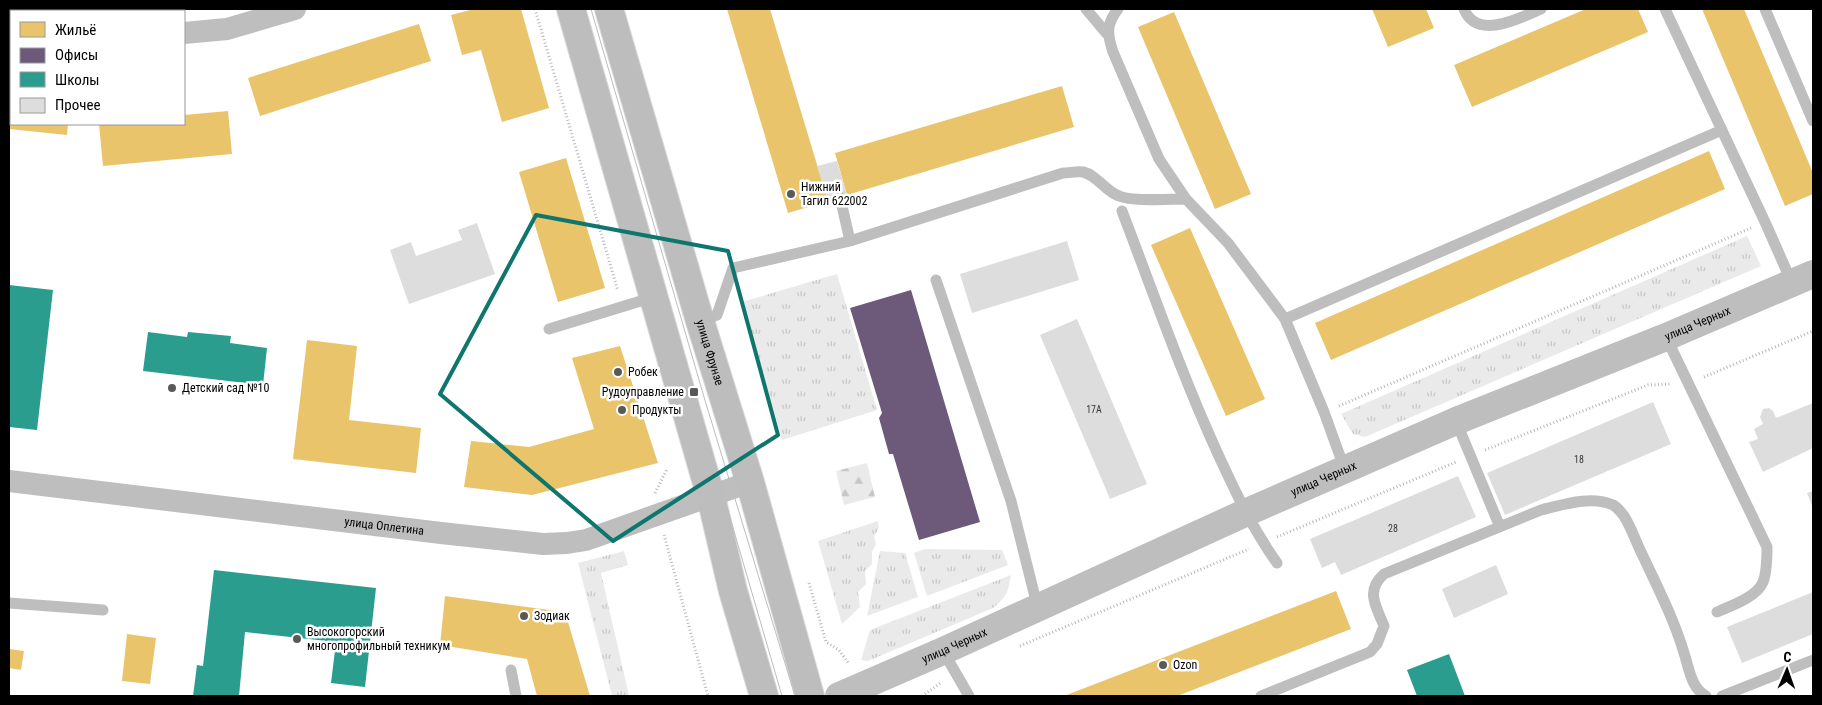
<svg xmlns="http://www.w3.org/2000/svg" width="1822" height="705" font-family="'Roboto Condensed',sans-serif">
<style>
.grass{fill:url(#grass-tufts)}
.forest{fill:url(#forest-firs)}
.homes{fill:#e9c46a}
.offices{fill:#6d597a}
.schools{fill:#2a9d8f}
.building{fill:#ddd}
.lines{fill:none;stroke-linecap:round;stroke-linejoin:round}
.primary-casing{stroke:#dbdbdb;stroke-width:30}
.path{stroke:#b8b8b8;stroke-width:3;stroke-dasharray:1 2.5;stroke-linecap:butt}
.service{stroke:#bebebe;stroke-width:11}
.minor{stroke:#bebebe;stroke-width:22}
.tertiary{stroke:#bebebe;stroke-width:28}
.primary{stroke:#bdbdbd;stroke-width:28}
.tram{stroke:#bdbdbd;stroke-width:1}
.marked{fill:none;stroke:#0f766e;stroke-width:4;stroke-linejoin:round}
.poi-dot{fill:#595959;stroke:#fff;stroke-width:2}
.labels{text-anchor:middle;stroke-width:5;stroke-linejoin:round;paint-order:stroke}
.number-label{font-size:10px;fill:#373737}
.poi-label{font-size:12px;fill:#000;stroke:#fff;text-anchor:start}
.street-label{font-size:12px;fill:#000;stroke:#fff}
</style>
<defs>
<pattern id="grass-tufts" width="24" height="20" patternUnits="userSpaceOnUse" patternTransform="scale(1.25)"><rect width="24" height="20" fill="#eaeaea"/><path d="M3 7l-1-3M5 7V3M7 7l1-3M15 17l-1-3M17 17v-4M19 17l1-3" fill="none" stroke="#c7c7c7"/></pattern>
<pattern id="forest-firs" width="22" height="20" patternUnits="userSpaceOnUse" patternTransform="scale(1.25)"><rect width="22" height="20" fill="#eaeaea"/><path d="M5 1l3.5 6h-7zM16 11l3.5 6h-7z" fill="#c7c7c7"/></pattern>
</defs>
<rect width="100%" height="100%" fill="#fff"/>
<!-- grass -->
<path class="grass" d="M1747 236 1761 266 1365 437 1353 434 1341 414Z
M837 274 877 410 782 440 742 302Z
M878 521 879 528 874 536 876 544 872 552V564L865 571 866 584 858 592 860 607 842 624 818 541Z
M925 549 1002 550 1008 565 927 596 914 553Z
M624 551 628 565 601 573 629 696H612L578 563Z
M880 551 905 553 918 597 867 616Z
M1011 575C1008 592 1007 597 993 608L868 661 861 660 870 630Z"/>
<!-- forest -->
<path class="forest" d="M867 463 875 497 844 505 836 471Z"/>
<!-- homes -->
<path class="homes" d="M474 9H521L549 108 502 122 481 50 462 55 451 15Z
M727 9H770L828 201 788 213Z
M1372 9H1426L1434 28 1388 47Z
M1586 9H1638L1648 32 1472 107 1454 65Z
M1702 9H1744L1813 173V194L1785 206Z
M1174 12 1251 194 1215 209 1138 27Z
M419 24 431 61 260 116 248 78Z
M1062 86 1074 127 847 195 835 153Z
M9 87 11 88V124H68L67 135 9 129Z
M228 111 232 154 103 166 99 124H184V115Z
M1709 151 1725 189 1331 360 1315 323Z
M566 158 605 288 558 302 519 172Z
M1190 228 1265 399 1226 416 1151 245Z
M307 340 357 346 349 420 421 428 416 473 293 459Z
M620 346 658 463 532 495 464 487 471 441 529 447 594 429 572 358Z
M1336 591 1351 629 1177 696H1064Z
M445 596 565 612 590 696H537L527 659 440 645Z
M127 634 156 638 150 684 122 681Z
M9 649 24 651 21 670 9 668Z"/>
<!-- offices -->
<path class="offices" d="M911 290 980 522 919 540 893 454H889L879 418 882 413 850 308Z"/>
<!-- schools -->
<path class="schools" d="M9 285 53 290 37 430 9 427Z
M148 332 187 337 188 332 231 336 230 343 267 348 263 385 143 371Z
M214 570 376 588 365 687 331 683 336 642 245 632 239 696H193L197 665 203 666Z
M1449 654 1465 696H1417L1407 670Z"/>
<!-- building -->
<path class="building" d="M837 161 847 195 828 201 817 166Z
M477 223 495 274 409 304 390 250 411 242 416 256 462 240 458 230Z
M1067 241 1079 280 972 313 960 274Z
M1077 319 1147 484 1110 499 1040 335Z
M1653 402 1671 444 1505 515 1487 473Z
M1813 403V448L1763 472 1749 442 1758 439 1754 429 1763 424 1760 417 1763 409 1769 408 1773 411 1776 418Z
M1458 476 1476 517 1341 575 1335 562 1322 568 1310 539Z
M1813 491V508L1807 493Z
M1496 565 1508 594 1454 618 1442 589Z
M1813 592V634L1742 663 1727 627Z"/>
<g class="lines">
<defs>
<g id="primary">
<path d="M571 9 711 497 733 591 764 696"/>
<path id="s3" d="M609 9 700 321 750 482 810 696"/>
</g>
</defs>
<!-- primary casing -->
<use href="#primary" class="primary-casing"/>
<!-- path -->
<path class="path" d="M535 9 618 291
M1704 377 1813 331
M1339 406 1751 228
M1485 450 1648 385 1671 384
M655 493 667 469
M664 535 708 696
M1277 537 1456 462
M809 583 826 642 839 650 849 664
M1020 646 1249 549
M922 696 942 682"/>
<!-- service -->
<path class="service" d="M1086 9 1107 34
M1118 9C1106 24 1107 34 1113 52L1159 159 1186 199 1228 243 1285 319 1324 412 1345 470
M1464 9C1477 41 1520 18 1541 9
M1665 9 1765 222 1792 283
M1765 9 1813 121
M840 197 850 241
M1122 211C1153 292 1181 373 1217 452 1235 491 1252 528 1277 563
M936 280 1011 501 1038 609
M1285 319 1722 130
M700 321 717 315 733 268 850 241 1063 173C1069 173 1077 171 1083 172 1097 175 1105 191 1119 196 1134 202 1168 199 1186 199
M549 329 654 297
M1666 337 1767 547C1767 558 1767 572 1763 582 1757 597 1731 606 1717 612
M1456 421 1500 527
M9 603 103 610
M943 651 969 696
M511 670 516 696
M1261 696 1370 652 1377 644 1384 626C1376 606 1365 591 1384 574L1541 510C1562 505 1591 495 1613 505 1617 507 1621 512 1624 516 1631 527 1636 542 1642 554 1657 586 1674 619 1684 653 1689 668 1691 688 1706 696
M1722 696 1813 660"/>
<!-- minor -->
<g class="minor">
<path d="M184 33 227 29 295 9"/>
<path d="M9 38 11 39"/>
<path id="s1" d="M9 481 441 533 543 544 567 543 586 540 750 482"/>
</g>
<!-- tertiary -->
<path class="tertiary" id="s2" d="M839 696 943 651 1245 513 1456 421 1666 337 1813 274"/>
<!-- primary -->
<use href="#primary" class="primary"/>
<!-- tram -->
<path class="tram" d="M582 9 782 696
M591 9 704 397 795 696"/>
</g>
<!-- marked area -->
<path class="marked" d="M536 215 728 251 778 435 613 541 440 394Z"/>
<!-- markers -->
<g class="poi-dot">
<circle cx="791" cy="194" r="5"/>
<circle cx="618" cy="372" r="5"/>
<circle cx="172" cy="388" r="5"/>
<rect x="689" y="387" width="10" height="10" rx="2.5"/>
<circle cx="622" cy="410" r="5"/>
<circle cx="524" cy="616" r="5"/>
<circle cx="297" cy="639" r="5"/>
<circle cx="1163" cy="665" r="5"/>
</g>
<g class="labels">
<!-- number labels -->
<g class="number-label">
<text x="1094" y="413">17А</text>
<text x="1579" y="463">18</text>
<text x="1393" y="532">28</text>
</g>
<!-- poi labels -->
<g class="poi-label">
<text x="801" y="191">Нижний<tspan x="801" dy="14">Тагил 622002</tspan></text>
<text x="628" y="376">Робек</text>
<text x="182" y="392">Детский сад №10</text>
<text x="684" y="396" text-anchor="end">Рудоуправление</text>
<text x="632" y="414">Продукты</text>
<text x="534" y="620">Зодиак</text>
<text x="307" y="636">Высокогорский<tspan x="307" dy="14">многопрофильный техникум</tspan></text>
<text x="1173" y="669">Ozon</text>
</g>
<!-- street labels -->
<g class="street-label">
<text dy="4" stroke="none"><textPath href="#s2" startOffset="936">улица Черных</textPath></text>
<text dy="4" stroke="none"><textPath href="#s3" startOffset="358">улица Фрунзе</textPath></text>
<text dy="4" stroke="none"><textPath href="#s2" startOffset="531">улица Черных</textPath></text>
<text dy="4" stroke="none"><textPath href="#s1" startOffset="378">улица Оплетина</textPath></text>
<text dy="4" stroke="none"><textPath href="#s2" startOffset="126">улица Черных</textPath></text>
</g>
</g>
<!-- border -->
<rect width="1822" height="705" fill="none" stroke="#000000" stroke-width="20"/>
<!-- legend -->
<rect x="10" y="10" width="175" height="115" fill="#ffffff" stroke="#999999"/>
<rect x="20" y="22" width="25" height="15" fill="#e9c46a" stroke="#999999"/>
<text x="55" y="35" font-size="15" fill="#000000">Жильё</text>
<rect x="20" y="48" width="25" height="15" fill="#6d597a" stroke="#999999"/>
<text x="55" y="60" font-size="15" fill="#000000">Офисы</text>
<rect x="20" y="72" width="25" height="15" fill="#2a9d8f" stroke="#999999"/>
<text x="55" y="85" font-size="15" fill="#000000">Школы</text>
<rect x="20" y="98" width="25" height="15" fill="#dddddd" stroke="#999999"/>
<text x="55" y="110" font-size="15" fill="#000000">Прочее</text>
<!-- north arrow -->
<g transform="translate(1787 670) rotate(2)" stroke="#ffffff" stroke-width="4" paint-order="stroke">
<path d="M0-4L9 19L0 12L-9 19Z" fill="#000000"/>
<text y="-8" font-size="14" font-weight="bold" text-anchor="middle" fill="#000000">С</text>
</g>
</svg>
